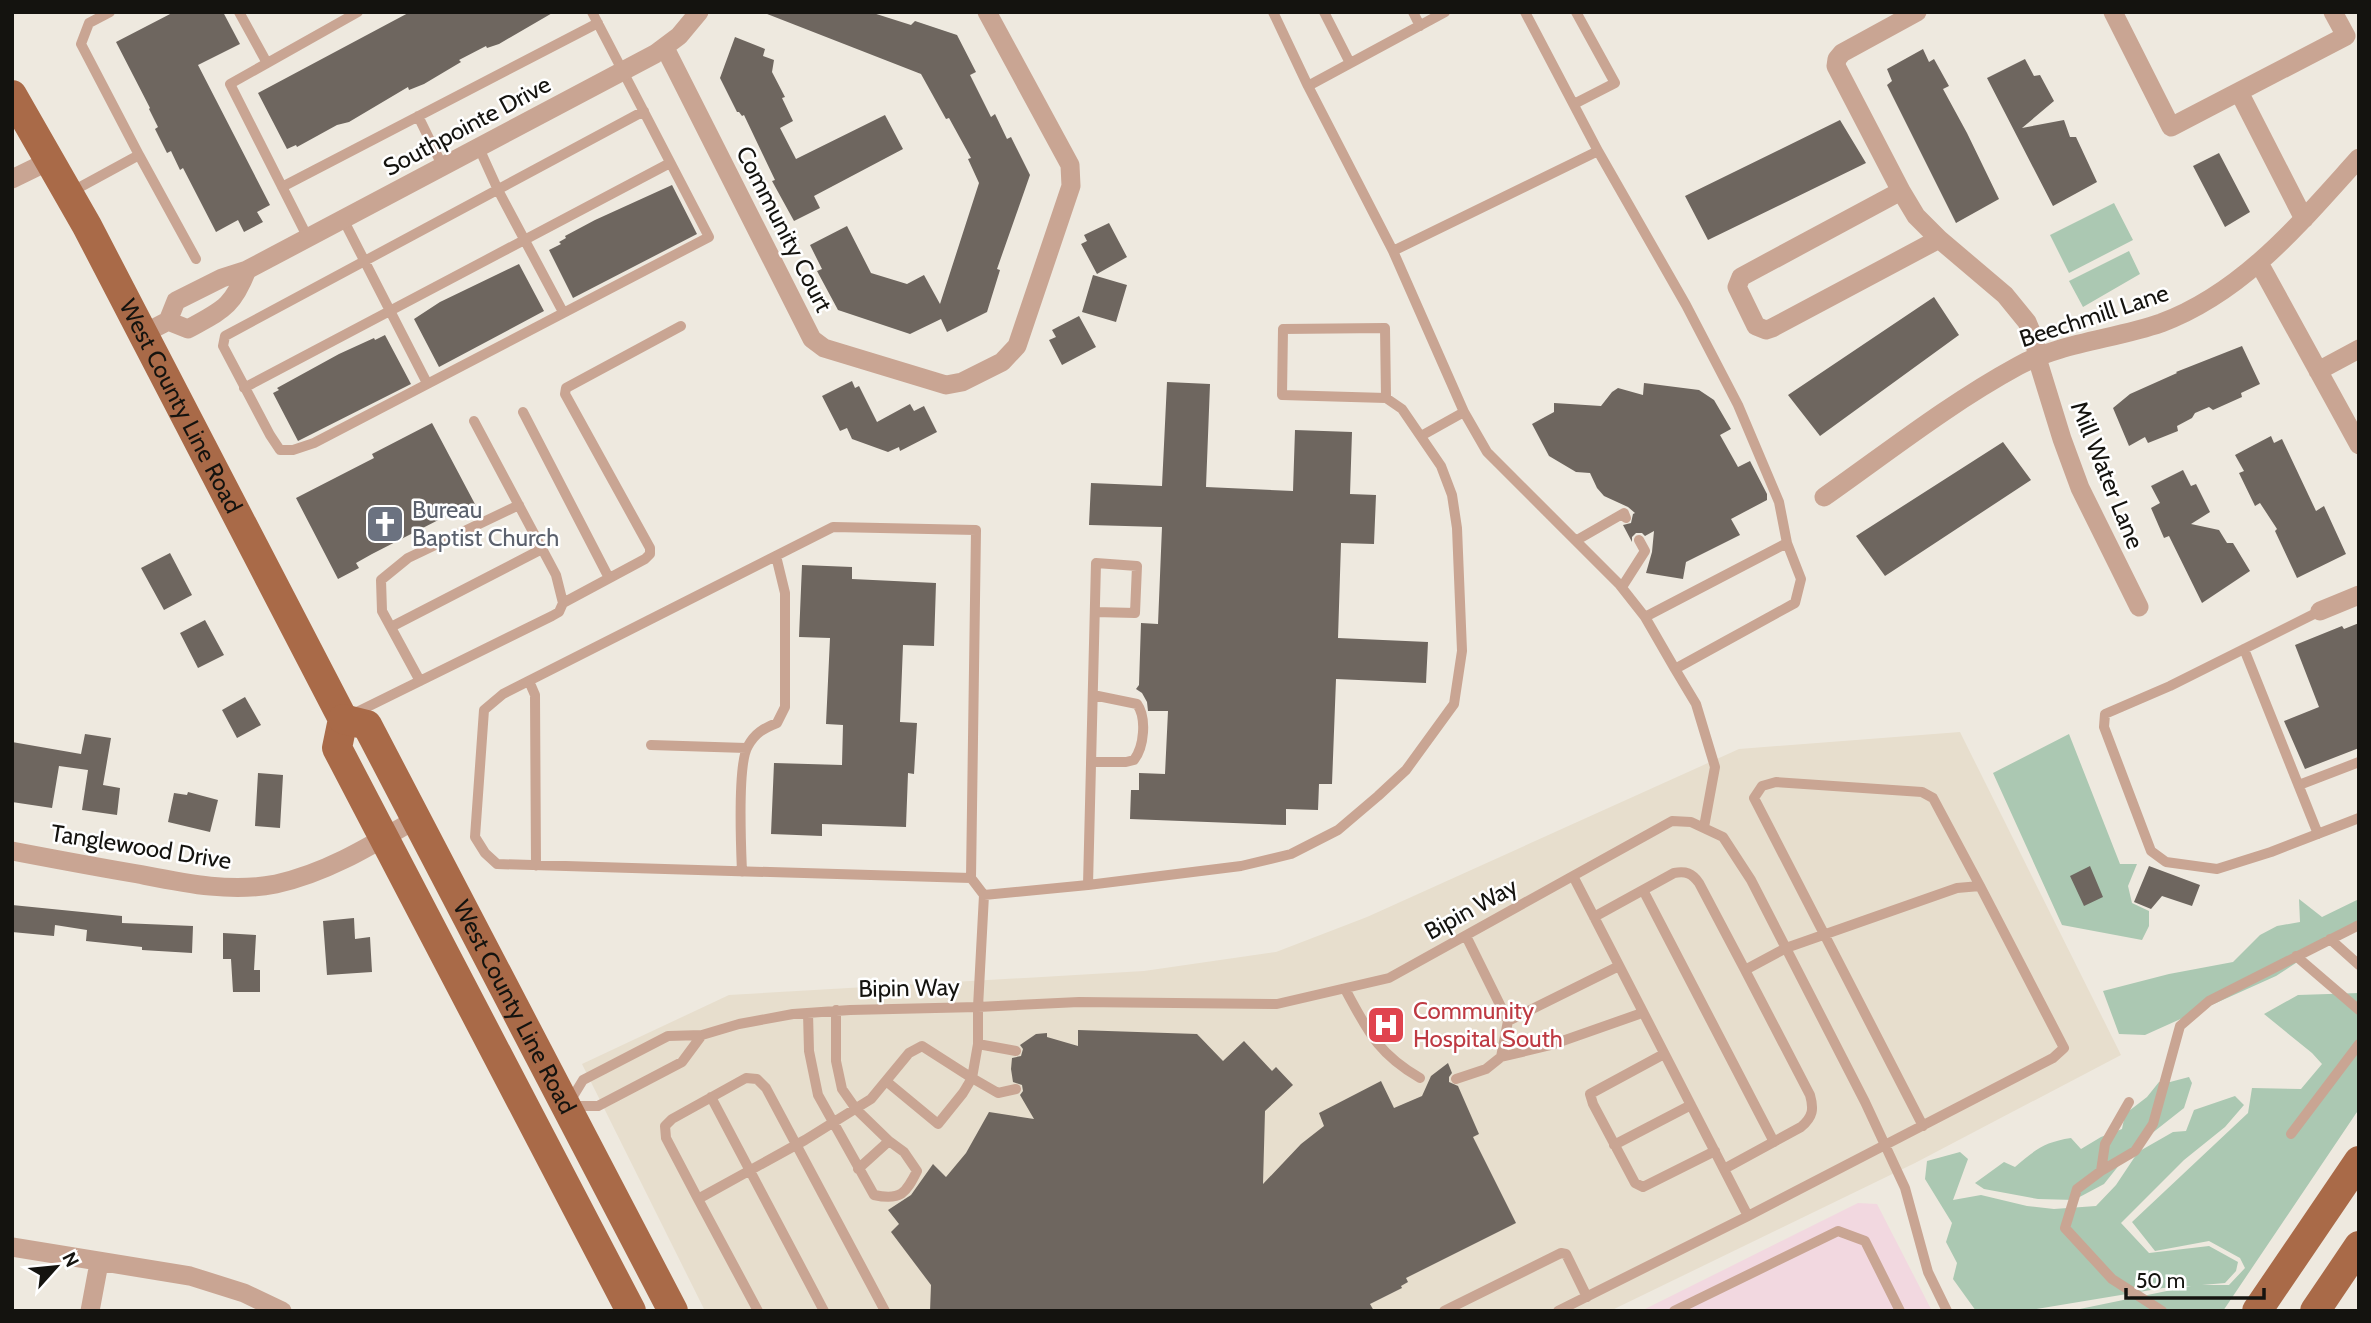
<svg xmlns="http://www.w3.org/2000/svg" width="2371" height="1323" font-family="Cabin,sans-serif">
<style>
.commercial{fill:#f2d8e0}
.built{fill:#e7decd}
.green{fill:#abc8b2}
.building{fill:#6e665f}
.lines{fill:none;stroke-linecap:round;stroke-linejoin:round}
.service{stroke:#c9a593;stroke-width:10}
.minor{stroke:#c9a593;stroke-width:19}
.primary{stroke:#a96a48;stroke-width:30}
.labels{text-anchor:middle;stroke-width:5;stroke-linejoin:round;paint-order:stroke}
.street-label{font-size:24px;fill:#14130f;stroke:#fff}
.worship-label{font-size:24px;fill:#5b616d;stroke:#fff;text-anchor:start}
.health-label{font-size:24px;fill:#be3a42;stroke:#fff;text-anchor:start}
</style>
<rect width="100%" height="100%" fill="#eee9df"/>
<!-- commercial -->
<path class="commercial" d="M1858 1203 1877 1204 1932 1311H1641Z"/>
<!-- built -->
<path class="built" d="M1960 732 2121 1055 1915 1163 1610 1311H705L582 1064 729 995 1144 971 1276 952 1367 917 1739 749Z"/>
<!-- green -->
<path class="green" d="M2114 203 2133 240 2069 273 2050 235Z
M2129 251 2140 274 2083 307 2069 281Z
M2069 734 2120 864H2137L2128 886 2132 903 2149 911V926L2142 940 2062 925 1993 773Z
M2299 899 2322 917 2359 899V928L2331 940 2276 976 2145 1035 2119 1034 2103 991 2169 974 2233 962 2260 935 2277 926 2300 922Z
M2359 993V1109L2223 1311H2070L2191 1286 2163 1288 2024 1311H1976L1953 1279 1957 1263 1946 1242 1952 1223 1925 1179 1927 1161 1960 1152 1968 1159 1953 1200 1981 1195 2027 1206 2054 1209 2096 1206 2116 1185 2138 1152 2173 1132 2186 1131 2194 1110 2235 1096 2244 1105 2225 1127 2184 1160 2121 1223 2149 1253 2209 1246 2238 1262 2236 1271 2225 1283 2202 1285H2229L2245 1268 2240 1258 2209 1241 2155 1251 2132 1222 2248 1113 2252 1088 2301 1089 2322 1064 2312 1053 2264 1014 2298 995Z
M2189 1077 2192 1083 2184 1108 2132 1149 2104 1184 2074 1200 2038 1199 1984 1189 1975 1183 2004 1162 2015 1167C2035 1150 2044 1142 2071 1138L2081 1149 2101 1137 2122 1129 2125 1114 2147 1097 2159 1082H2170Z"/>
<!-- building -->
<path class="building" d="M174 12H223L240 44 198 65 270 205 257 212 263 222 244 232 238 220 216 232 183 168 180 170 171 151 167 153 155 129 158 127 149 109 150 108 116 42Z
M410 12H554L499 44 487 48 486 46 459 60 461 62 424 84 409 90 408 87 349 122 337 125 297 147 296 145 287 149 258 93Z
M762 12H870L911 25 915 21 957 35 976 72 970 75 991 117 995 114 1007 139 1011 137 1030 175 997 269 1000 270 987 312 947 332 941 319 910 334 838 310 817 271 822 269 810 245 847 226 871 273 907 284 924 275 940 304 979 183 968 159 971 158 949 118 946 119 921 74Z
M735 37 765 49 763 56 774 60 772 72 785 97 782 98 793 121 780 128 796 159 885 115 903 149 814 196 820 208 794 221 772 181 775 180 744 115 742 116 739 112H737L720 78Z
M1923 49 1929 62 1934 59 1949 86 1943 89 1967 133 1999 199 1956 223 1887 85 1892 81 1887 69Z
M2025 59 2034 76 2040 75 2054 101 2022 128 2064 120 2070 137H2076L2097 182 2053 206 1987 78Z
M1840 120 1866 163 1708 240 1685 196Z
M2219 153 2250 212 2225 227 2193 166Z
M672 185 697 234 573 298 549 250 561 244 559 242 566 238 565 236 595 220Z
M1109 223 1127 257 1097 274 1081 244 1087 241 1084 235Z
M519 264 544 311 439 367 414 319 440 302Z
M1093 275 1127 285 1116 322 1082 312Z
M1934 297 1959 335 1820 436 1788 395Z
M1079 316 1096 347 1062 365 1049 340 1056 337 1052 330Z
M385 335 411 384 298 441 273 393 279 390 277 388 339 354 374 338 375 340Z
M2242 346 2260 384 2241 393 2242 397 2213 410 2209 407 2195 413 2192 418 2177 426 2178 431 2148 443 2145 437 2129 446 2113 408 2130 394 2177 373 2176 372Z
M852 381 855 388 859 386 877 422 910 404 914 411 924 406 937 432 900 451 899 447 888 452 852 439 847 428 840 431 822 396Z
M1167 382 1210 384 1206 487 1293 491 1295 430 1352 432 1350 494 1376 495 1374 544 1341 543 1338 638 1428 642 1426 683 1336 679 1332 784H1319L1318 810 1286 809V825L1130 819 1131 790H1139V773L1165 774 1168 711H1148L1147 702 1142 693 1136 689 1139 685 1141 623 1158 624 1162 527 1089 525 1091 483 1162 486Z
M1644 383 1699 390 1714 400 1731 429 1720 435 1738 467 1750 461 1767 494V500L1731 519 1740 535 1686 562 1683 579 1646 573 1652 552 1654 531 1645 536 1642 533H1636L1632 537V542L1623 525 1631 523 1633 514 1635 513 1628 507 1604 496 1597 488 1590 473 1576 472 1549 456 1532 424 1554 412V403L1601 406 1612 392 1618 388 1643 395Z
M432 423 476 506 455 517 452 513 372 554 356 563 359 568 338 579 296 498 374 458 372 454Z
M2271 436 2274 443 2282 439 2316 511 2324 506 2346 554 2297 578 2275 531 2277 529 2260 503 2255 506 2239 473 2244 471 2235 455Z
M2003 442 2031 480 1885 576 1856 536Z
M2183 470 2191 486 2196 484 2210 512 2191 524 2219 530 2227 543H2233L2250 571 2202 603 2169 536 2164 538 2151 508 2160 503 2151 486Z
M170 553 192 595 164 610 141 568Z
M802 565 852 567V579L936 583 934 646 903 645 900 722 917 723 914 774 908 773 906 827 822 824V836L771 834 774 763 842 765 843 725 826 724 830 638 799 637Z
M205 620 224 655 198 668 180 633Z
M2359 623V748L2305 769 2284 721 2319 707 2295 645 2342 626 2344 629Z
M245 697 261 725 237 738 222 710Z
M85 734 111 738 103 785 120 788 117 815 82 810 88 770 59 766 52 808 12 802V742L81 754Z
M258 773 283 775 280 828 255 826Z
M188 792 218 800 210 832 168 822 174 793 187 795Z
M2090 866 2103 897 2084 906 2070 876Z
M2149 866 2200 885 2192 906 2162 896 2151 909 2134 902Z
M12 905 122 916V923L193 926 192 953 142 950V947L86 941 87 930 55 925 54 936 12 932Z
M354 918 355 939 370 937 372 972 327 975 323 921Z
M223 933 256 935 254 970H260V992H233L231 959H223Z
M1078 1030 1197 1034 1223 1061 1244 1041 1272 1071 1276 1067 1293 1085 1265 1111 1263 1184 1301 1144 1324 1126 1319 1113 1381 1081 1394 1108 1422 1096 1431 1076 1448 1063 1452 1073 1449 1077V1082L1458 1086 1479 1134 1473 1137 1516 1223 1406 1278 1408 1282 1401 1286 1402 1288 1370 1304 1374 1311H930L931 1285 891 1232 899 1224 888 1210 911 1195 933 1164 946 1177 966 1153 989 1112 1034 1119 1020 1095 1023 1091 1022 1085 1013 1082 1011 1069 1012 1058 1021 1056 1023 1049 1020 1045 1036 1034 1047 1033V1037L1078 1046Z"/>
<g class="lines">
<!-- service -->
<path class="service" d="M239 12 267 63
M592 12 709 237 314 443 293 450H280L270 435 223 346 225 336 644 111
M1273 12 1308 86 1445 12
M1324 12 1350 63
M1413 12 1420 26
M1308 86 1393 251 1598 151 1525 12
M1574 104 1615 83 1576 12
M418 116 443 167
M479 148 498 190 563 312
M1598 151 1686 305 1738 405 1779 502 1787 543 1801 579 1795 603 1675 669 1696 704 1715 767 1704 827
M139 155 196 259
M282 187 598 23
M71 192 139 155 81 44 89 23 110 12
M343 219 427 383
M308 238 230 84 358 12
M1393 251 1464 412 1487 452 1619 584 1645 617 1675 669
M244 388 670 163
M523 412 609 578
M1421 436 1464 412
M1577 540 1624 513 1626 518
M1622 587 1645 551 1639 540
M563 603 645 559 650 554V548L565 394 566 388 681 326
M2320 611 2170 686 2105 714 2104 727 2151 851 2166 862 2217 869 2271 852 2359 818
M1645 617 1787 543
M391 627 542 549
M2244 649 2318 834
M420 681 382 611 381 580 408 558 519 505
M529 681 535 695 536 866
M353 714 552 616 559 612 563 603 556 575 474 421
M651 745 746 748
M1091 762H1126L1134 760C1144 747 1147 718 1137 704L1093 695
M2299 785 2359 762
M742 872C741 847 737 764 748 746 755 733 764 728 777 723L785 707V593L776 556
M1573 876 1748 1216
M1088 885 1096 563 1137 566 1135 613 1095 612
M1643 890 1774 1142
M984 895 1088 885 1241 866 1291 854 1338 830 1378 796 1406 770 1454 704 1462 651 1457 528 1452 495 1441 466 1402 409 1386 398 1282 395 1283 329 1385 328 1386 398
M2330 939 2359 965
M2296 956 2359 1010
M1345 989C1368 1031 1377 1053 1420 1078
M808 1013 809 1051 818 1095 874 1195C901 1201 906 1193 917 1171L904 1152 889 1141 856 1109 842 1089 836 1061V1010
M1508 1021 1619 966
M978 1044 1016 1051
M1664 1054 1590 1094 1593 1104 1635 1183 1643 1187 1715 1151
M1501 1057 1551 1045 1642 1013
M1456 1079 1486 1069 1501 1057 1508 1021 1466 936
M886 1081 938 1124 963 1093 972 1078 998 1093 1016 1089
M711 1097 824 1311
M569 1103 583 1080 668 1036 702 1035 739 1024 793 1014 850 1010 978 1007 1079 1002 1277 1004 1389 978 1672 821 1691 822 1723 837 1751 880 1865 1102 1905 1188 1928 1272 1947 1311
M570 1106H598L682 1062 702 1035
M1923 1126 1754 798 1762 786 1776 782 1922 792 1933 798 1980 886
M2291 1134 2359 1044
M1614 1145 1691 1105
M858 1169 889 1141
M1724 1169 1801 1127C1813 1117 1814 1109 1810 1095L1745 970
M2101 1171 2105 1144 2129 1102
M698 1199 666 1138 665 1126 672 1119 746 1078 757 1079 766 1088 885 1311
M758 1311 698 1199 805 1140 871 1099 909 1053 922 1046 972 1078 978 1044V1007L984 895 971 878 976 530 833 527 503 694 484 710 475 837 485 853 497 864 971 878
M1444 1311 1561 1253 1566 1254 1587 1297
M1558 1311 1748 1216 2053 1058 2064 1048 1980 886 1957 888 1786 948 1745 970 1699 883C1692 873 1686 871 1674 873L1594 917
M1674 1311 1838 1231 1865 1241 1900 1311
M2162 1311 2112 1279 2065 1228 2077 1189 2101 1171 2135 1151 2153 1124 2180 1026 2209 1001 2359 925"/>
<!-- minor -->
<path class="minor" d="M1917 12 1842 53 1837 59 1836 66 1901 191 1916 216 1939 239 2005 295 2027 322 2035 341 2037 358 2062 439 2080 488 2139 607
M2113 12 2171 127 2346 36 2333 12
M665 48 812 339 824 348 946 385 962 382 1002 362 1017 346 1071 186 1070 165 987 12
M2239 92 2304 219
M12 179 51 160
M1901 191 1741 277 1737 287 1756 326 1766 330 1772 328 1939 239
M2259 263 2359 445
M168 321 188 329C222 310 232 308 247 270
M143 334 168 321 176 301 222 278 247 270 655 54 679 36 699 12
M2318 371 2359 349
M1824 497C1888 452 1950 403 2018 366 2060 343 2115 339 2161 323 2244 292 2301 222 2359 158
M2320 611 2359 595
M12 851C54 859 96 867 138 874 184 883 230 893 276 884 327 873 372 845 416 819
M12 1247 190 1276 244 1293 282 1311
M90 1311 99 1263"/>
<!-- primary -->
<g class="primary">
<path id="s1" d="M12 95 87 226 343 719 337 748 631 1311"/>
<path id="s2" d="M343 719 367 725 673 1311"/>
<path d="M2257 1311 2359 1161"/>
<path d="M2315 1311 2359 1246"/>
</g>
</g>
<!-- icons -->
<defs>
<symbol id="church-square" viewBox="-11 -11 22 22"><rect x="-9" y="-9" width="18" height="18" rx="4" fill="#6b7280" stroke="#fff"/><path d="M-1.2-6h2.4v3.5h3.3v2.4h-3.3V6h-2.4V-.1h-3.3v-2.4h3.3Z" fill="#fff"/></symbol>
<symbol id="hospital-square" viewBox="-11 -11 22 22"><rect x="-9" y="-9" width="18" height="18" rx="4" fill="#e0444e" stroke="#fff"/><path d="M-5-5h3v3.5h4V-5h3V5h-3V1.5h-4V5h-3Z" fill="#fff"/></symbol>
</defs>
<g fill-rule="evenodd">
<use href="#church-square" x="363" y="502" width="44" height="44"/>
<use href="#hospital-square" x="1364" y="1003" width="44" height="44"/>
</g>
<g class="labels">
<!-- street labels -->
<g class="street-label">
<text transform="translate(467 126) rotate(-28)" y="8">Southpointe Drive</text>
<text transform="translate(784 229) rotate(63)" y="8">Community Court</text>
<text transform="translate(2094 316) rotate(-18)" y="8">Beechmill Lane</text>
<text dy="8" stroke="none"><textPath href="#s1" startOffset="354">West County Line Road</textPath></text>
<text transform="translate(2107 475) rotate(68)" y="8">Mill Water Lane</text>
<text transform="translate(141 847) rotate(9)" y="8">Tanglewood Drive</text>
<text transform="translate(1471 909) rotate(-29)" y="8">Bipin Way</text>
<text transform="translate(909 988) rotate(-1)" y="8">Bipin Way</text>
<text dy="8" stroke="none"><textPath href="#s2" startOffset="343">West County Line Road</textPath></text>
</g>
<!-- worship labels -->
<g class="worship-label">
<text x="412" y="518">Bureau<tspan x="412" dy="28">Baptist Church</tspan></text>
</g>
<!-- health labels -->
<g class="health-label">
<text x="1413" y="1019">Community<tspan x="1413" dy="28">Hospital South</tspan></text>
</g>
</g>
<!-- border -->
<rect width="2371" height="1323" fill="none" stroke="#14130f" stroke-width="28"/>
<!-- north arrow -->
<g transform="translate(56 1267) rotate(63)" stroke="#ffffff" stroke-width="5" paint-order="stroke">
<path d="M0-5L12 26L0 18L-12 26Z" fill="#14130f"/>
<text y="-10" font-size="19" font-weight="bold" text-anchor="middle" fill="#14130f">N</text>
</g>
<!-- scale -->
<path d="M2126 1288v10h138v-10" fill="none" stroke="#14130f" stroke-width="3.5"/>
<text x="2136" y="1288" font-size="21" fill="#14130f" stroke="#ffffff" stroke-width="5" paint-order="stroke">50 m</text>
</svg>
